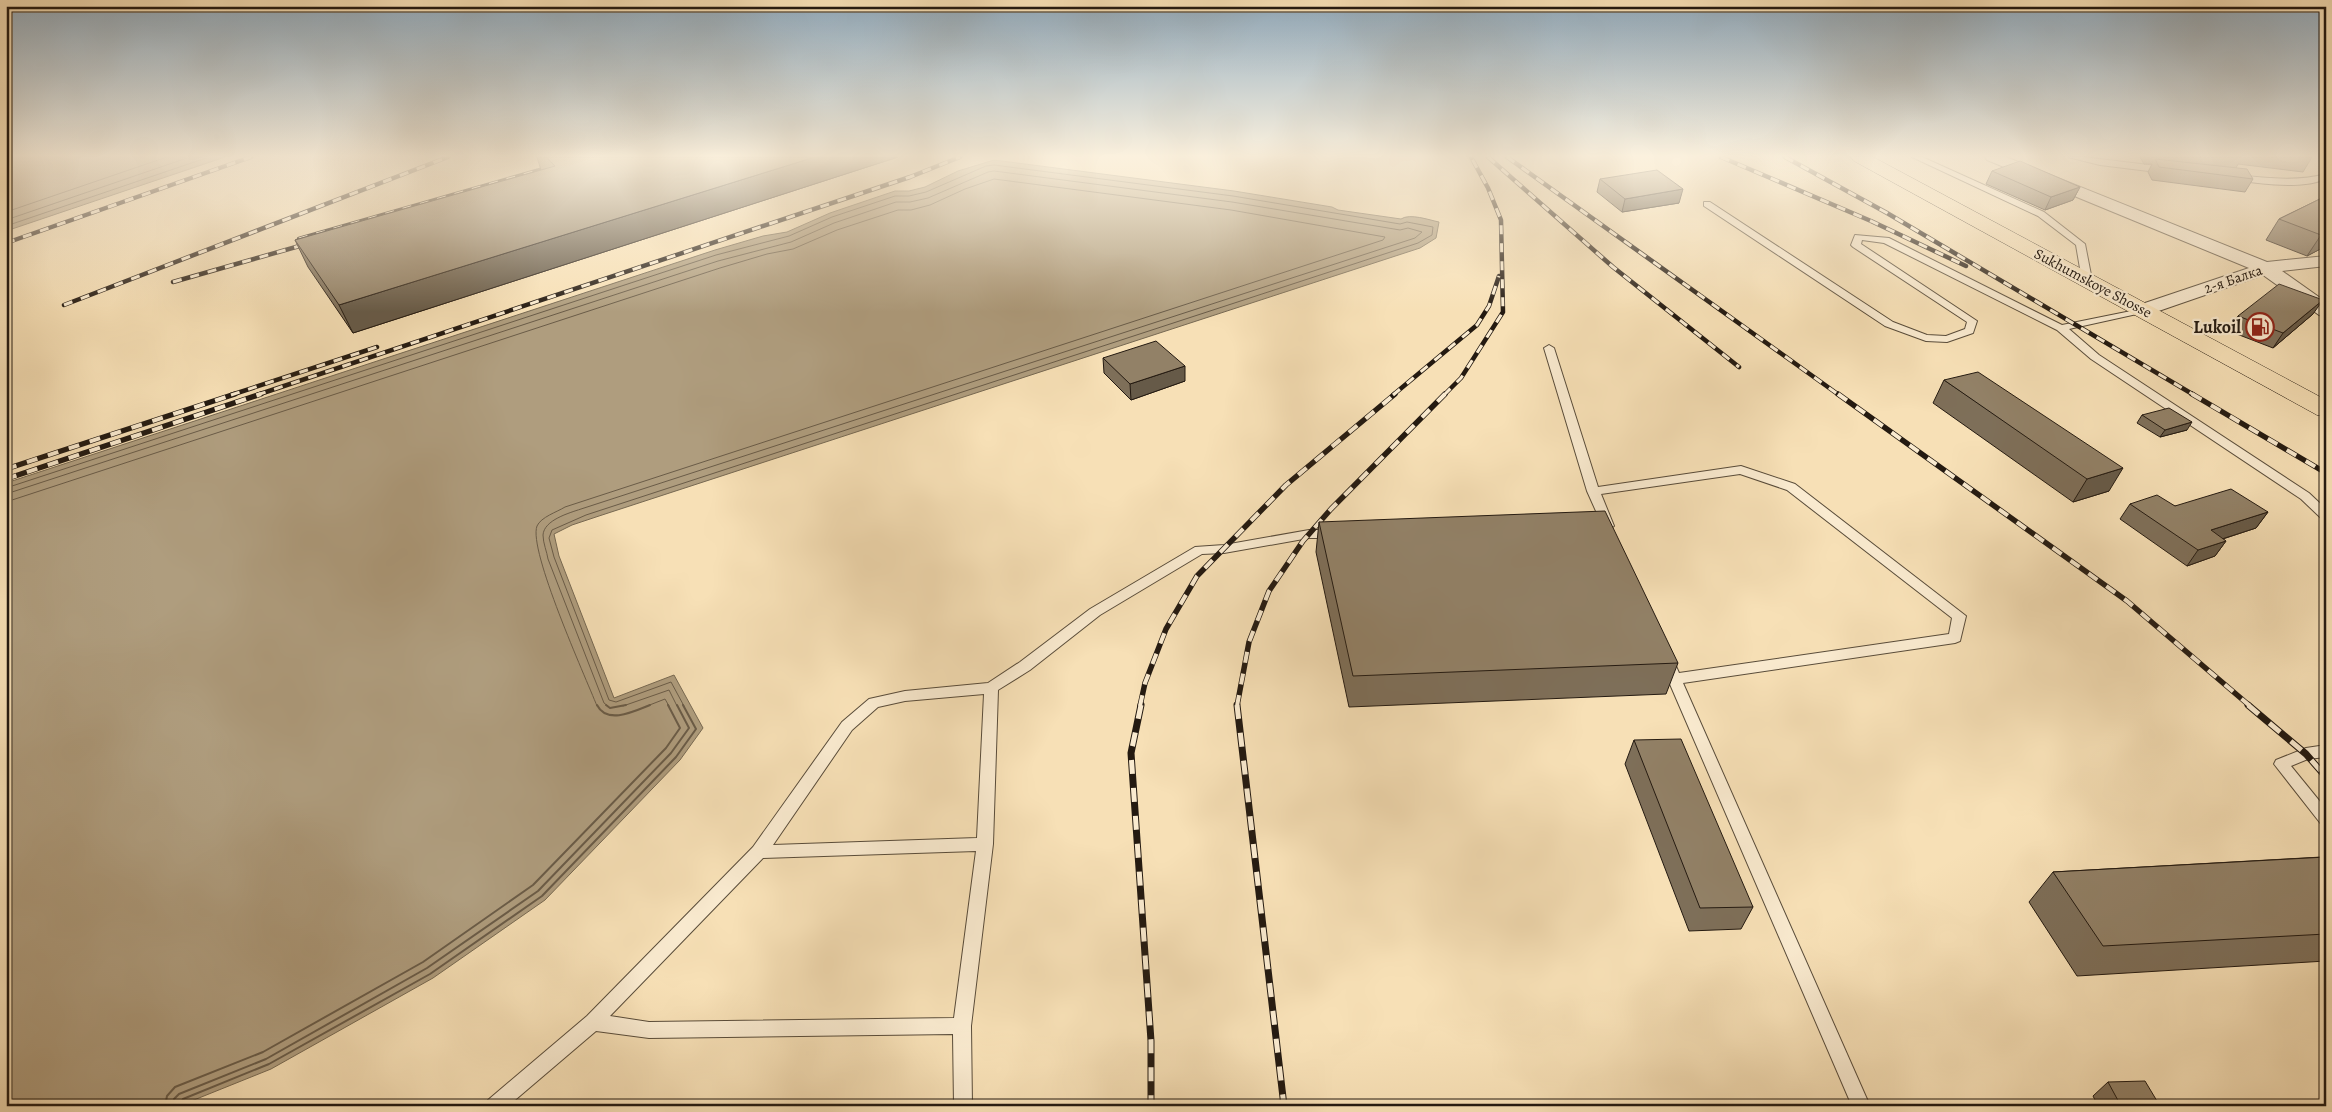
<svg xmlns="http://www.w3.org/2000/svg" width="2332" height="1112" font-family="Alegreya,serif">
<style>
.water{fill:#af9d7e;stroke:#776952}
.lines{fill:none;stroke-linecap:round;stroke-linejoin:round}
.shore-far1{stroke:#6a5c48;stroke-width:1}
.shore{stroke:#6a5c48;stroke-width:2}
.service-casing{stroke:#594c3a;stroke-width:2}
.minor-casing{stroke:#594c3a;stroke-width:2}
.trunk-casing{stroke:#241a11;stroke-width:1}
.service{fill:#faebd0;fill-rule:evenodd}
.minor{fill:#faebd0;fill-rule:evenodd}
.trunk{fill:#f7e0b6;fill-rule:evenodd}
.rail-far2-casing{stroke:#241a11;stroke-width:4.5}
.rail-far1-casing{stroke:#241a11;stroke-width:5.5}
.rail-casing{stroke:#241a11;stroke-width:7}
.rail-far2{stroke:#faebd0;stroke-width:3;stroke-dasharray:9;stroke-linecap:butt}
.rail-far1{stroke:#faebd0;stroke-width:4;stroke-dasharray:11;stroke-linecap:butt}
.rail{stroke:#faebd0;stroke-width:5;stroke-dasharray:14;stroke-linecap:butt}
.wall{fill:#7e6f59;stroke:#241a11}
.shaded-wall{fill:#665a48;stroke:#241a11}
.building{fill:#928167;stroke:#241a11}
.labels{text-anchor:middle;stroke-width:4.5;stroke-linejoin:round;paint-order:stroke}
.far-street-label{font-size:15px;fill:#241a11;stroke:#faebd0}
.poi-label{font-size:18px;font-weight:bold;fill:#241a11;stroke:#faebd0;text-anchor:end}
</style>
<rect width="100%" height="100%" fill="#f7e0b6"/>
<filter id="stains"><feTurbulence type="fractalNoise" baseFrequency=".004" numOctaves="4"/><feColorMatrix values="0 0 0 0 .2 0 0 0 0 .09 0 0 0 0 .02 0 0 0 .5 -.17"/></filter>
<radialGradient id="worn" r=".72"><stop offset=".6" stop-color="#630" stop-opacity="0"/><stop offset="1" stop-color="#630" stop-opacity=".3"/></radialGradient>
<!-- water -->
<path class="water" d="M6 157H225L6 231Z
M994 160 1234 191 1332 207 1338 210 1401 219C1410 213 1429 220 1439 222L1436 238 1420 248 599 516 572 525 554 534 559 556 614 698 674 675 703 728 680 760 545 900 433 978 271 1069 179 1106H6V483L715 250 763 236 787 232 830 213 895 191H909L925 187 958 171Z"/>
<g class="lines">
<!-- shore-far1 -->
<path class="shore-far1" d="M6 212 167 157
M6 220 190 157
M6 226 209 157
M6 488 716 255 789 236 832 217 895 196H909L926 192 986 166 994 165 1233 196 1400 224 1407 222 1433 227 1432 235 1418 243 586 515 552 530 549 538 554 557 609 700 616 702 671 682 684 706
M6 494 718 261 791 242 834 223 896 202H910L928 198 988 172 994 171 1232 202 1400 230 1408 228 1422 232 1415 238 581 509C569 513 544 520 543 535 543 543 547 552 548 559L604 703 608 706
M6 502 720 268 767 254 793 249 837 230 898 210H911L930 205 965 189 994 179 1231 210 1385 237 1383 240 565 507C557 512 541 517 537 526 528 550 585 676 597 706
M623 706 669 690 677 706
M647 706 665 699 669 706"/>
<!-- shore -->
<path class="shore" d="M597 705C607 725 635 711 650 705
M606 705 610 708 626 705
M165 1106 167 1096 175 1087 263 1052 423 962 533 885 666 748 680 728 668 705
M173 1106 174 1099 179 1094 266 1059 427 968 538 891 671 753 689 728 677 705
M179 1106 183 1099 269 1064 430 974 542 896 676 757 696 729 683 705"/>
<defs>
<path id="service" d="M1912 157H1922L2044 212 2085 244 2092 280 2090 282 2087 283 2082 280 2076 245 2038 216Z
M2068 157H2083L2165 167 2169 170 2165 173 2100 165Z
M2326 174V179C2298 190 2266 183 2237 181L2233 178 2237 175C2268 178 2296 182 2326 174Z
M1704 202H1710L1893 322 1927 335 1946 336 1965 329 1967 322 1853 247 1851 245 1855 235 1889 238 2062 325 2146 308V312L2069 329 2099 355 2309 493 2326 509V520L2322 519 2301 499 2091 359 2057 330 1884 243 1862 240 1861 244 1977 321 1973 333 1947 342 1926 341 1885 326 1704 206Z
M1549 345 1554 348 1598 487 1741 466 1795 484 1966 616 1960 641 1955 643 1683 683 1870 1106H1852L1660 661 1662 657H1672L1679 673 1949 634 1952 618 1787 490 1740 474 1601 494 1614 526 1608 530 1604 529 1587 491 1544 348Z
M1309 530H1333L1339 534 1333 538H1309L1224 553 1202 554 1100 615 1030 670 998 690 993 844 971 1026 972 1106H954L953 1034 649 1038 596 1031 508 1106H485L488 1100 587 1016 753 847 842 722 869 699 905 691 988 683 1020 662 1090 609 1195 547 1224 545ZM984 694 977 838 773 845 852 730 878 707 905 701ZM976 851 954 1018 649 1022 610 1016 763 858Z
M2326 745V757L2308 759 2291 766 2326 809V826L2321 824 2274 764 2276 760 2306 748Z"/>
<path id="minor" d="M1985 157H2006L2267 262 2326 256V266L2282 271 2326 302V317L2319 315 2263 275 2150 314 2143 316 2136 314 2134 310 2136 306 2249 268 1987 160Z"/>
<path id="trunk" d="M1851 157H1873L2326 400V417L2317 415 1854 161Z"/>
</defs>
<!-- service casing -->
<use href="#service" class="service-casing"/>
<!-- minor casing -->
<use href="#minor" class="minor-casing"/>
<!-- trunk casing -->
<use href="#trunk" class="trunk-casing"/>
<!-- service -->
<use href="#service" class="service"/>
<!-- minor -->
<use href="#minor" class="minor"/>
<!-- trunk -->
<use href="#trunk" class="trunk"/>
<defs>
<path id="rail-far2" d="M1488 157 1613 267 1739 367
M1507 157 1839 395
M1721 157 1871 221 1966 266
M1785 157 1887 213 2194 395
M299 239 554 166
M6 243 251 157
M173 282 310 243
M64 305 448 157
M231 395 377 347
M257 395 910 177 960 157
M1393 395 1477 325 1489 306 1499 276
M1444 395 1461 378 1503 312 1501 220 1488 188 1471 157"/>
<path id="rail-far1" d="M1838 394 2127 601 2250 706
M2192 394 2326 473
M6 469 235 394
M6 479 261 394
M1140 706 1145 683 1166 629 1197 576 1286 485 1395 394
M1237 706 1249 642 1269 591 1303 541 1331 509 1445 394"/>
<path id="rail" d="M1141 705 1131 753 1151 1041V1106
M1237 705 1284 1106
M2248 705 2306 754 2326 777"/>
</defs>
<!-- rail-far2 casing -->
<use href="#rail-far2" class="rail-far2-casing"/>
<!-- rail-far1 casing -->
<use href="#rail-far1" class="rail-far1-casing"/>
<!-- rail casing -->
<use href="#rail" class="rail-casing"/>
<!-- rail-far2 -->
<use href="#rail-far2" class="rail-far2"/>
<!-- rail-far1 -->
<use href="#rail-far1" class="rail-far1"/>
<!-- rail -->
<use href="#rail" class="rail"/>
</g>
<!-- wall -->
<path class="wall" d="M537 157H898L353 333 308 267 295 240 541 170Z
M2140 157H2312L2303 172 2238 164 2236 168 2253 179 2245 192 2152 180 2148 172 2152 164H2144Z
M1992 171 2080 187 2073 200 2045 210 1986 184Z
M1600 179 1679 203 1622 212 1597 192Z
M2326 196V246L2307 256 2266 240 2279 219Z
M2326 275V282L2322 280Z
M2313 314 2273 348 2229 331 2238 316Z
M1103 358 1185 381 1131 400 1104 373Z
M1944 380 2109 491 2073 502 1933 403Z
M2142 415 2187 430 2160 437 2137 423Z
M2130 504 2175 506 2268 512 2256 528 2223 539 2226 541 2215 556 2187 566 2120 519Z
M1319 522 1678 663 1666 694 1349 707 1316 552Z
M1634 740 1753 907 1741 929 1689 931 1625 764Z
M2326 854V961L2077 976 2029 902 2053 872 2322 857Z
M2108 1082 2160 1106H2098L2093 1096Z"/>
<!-- shaded-wall -->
<path class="shaded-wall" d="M815 157H898L353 333 339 305Z
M2080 187 2073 200 2045 210 2051 197Z
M1683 189 1679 203 1622 212 1625 199Z
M2326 233V246L2307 256 2321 235Z
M2323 300 2313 314 2273 348 2283 333Z
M1185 366V381L1131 400 1130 384Z
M2192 422 2187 430 2160 437 2165 430Z
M2123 468 2109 491 2073 502 2087 479Z
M2268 512 2256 528 2200 546 2211 530Z
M2226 541 2215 556 2187 566 2198 550Z"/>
<!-- building -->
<path class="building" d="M546 157H815L339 305 295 240 555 166Z
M2155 159 2247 169 2253 179 2159 167Z
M2020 161 2080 187 2051 197 1992 171Z
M1657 170 1683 189 1625 199 1600 179Z
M2326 196V233L2321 235 2279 219Z
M2279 284 2323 300 2283 333 2238 316Z
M1156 341 1185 366 1130 384 1103 358Z
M1978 372 2123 468 2087 479 1944 380Z
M2169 408 2192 422 2165 430 2142 415Z
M2231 489 2268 512 2211 530 2226 541 2198 550 2130 504 2157 495 2175 506Z
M1605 511 1678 663 1353 676 1319 522Z
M1681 739 1753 907 1700 908 1634 740Z
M2326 857V934L2103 946 2053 872Z
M2145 1081 2160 1106H2121L2108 1082Z"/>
<!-- sky -->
<linearGradient id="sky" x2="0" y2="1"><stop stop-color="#91abbe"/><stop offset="0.5" stop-color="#fbf1de"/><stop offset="1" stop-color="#fbf1de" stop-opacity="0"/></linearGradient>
<rect width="2332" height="312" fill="url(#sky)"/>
<!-- icons -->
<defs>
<symbol id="fuel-ring" viewBox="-11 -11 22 22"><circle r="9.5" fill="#faebd0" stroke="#8f2418" stroke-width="1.5"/><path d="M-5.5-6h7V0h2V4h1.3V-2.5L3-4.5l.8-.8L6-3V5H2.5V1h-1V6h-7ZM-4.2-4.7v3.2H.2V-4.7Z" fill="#8f2418"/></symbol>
</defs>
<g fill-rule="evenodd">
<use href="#fuel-ring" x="2244" y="311" width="32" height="32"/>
</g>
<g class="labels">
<!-- far-street labels -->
<g class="far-street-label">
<text transform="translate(2233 279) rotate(-19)" y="5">2-я Балка</text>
<text transform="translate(2093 283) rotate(28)" y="5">Sukhumskoye Shosse</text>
</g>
<!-- poi labels -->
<g class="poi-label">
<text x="2241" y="333">Lukoil</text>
</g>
</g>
<!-- margin -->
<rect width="2332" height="1112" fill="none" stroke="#f7e0b6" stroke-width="25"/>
<rect x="8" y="8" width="2317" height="1097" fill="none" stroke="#241a11" stroke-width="2.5"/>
<rect x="12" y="12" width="2307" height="1087" fill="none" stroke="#241a11"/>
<rect width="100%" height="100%" filter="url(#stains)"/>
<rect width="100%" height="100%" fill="url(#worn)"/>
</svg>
